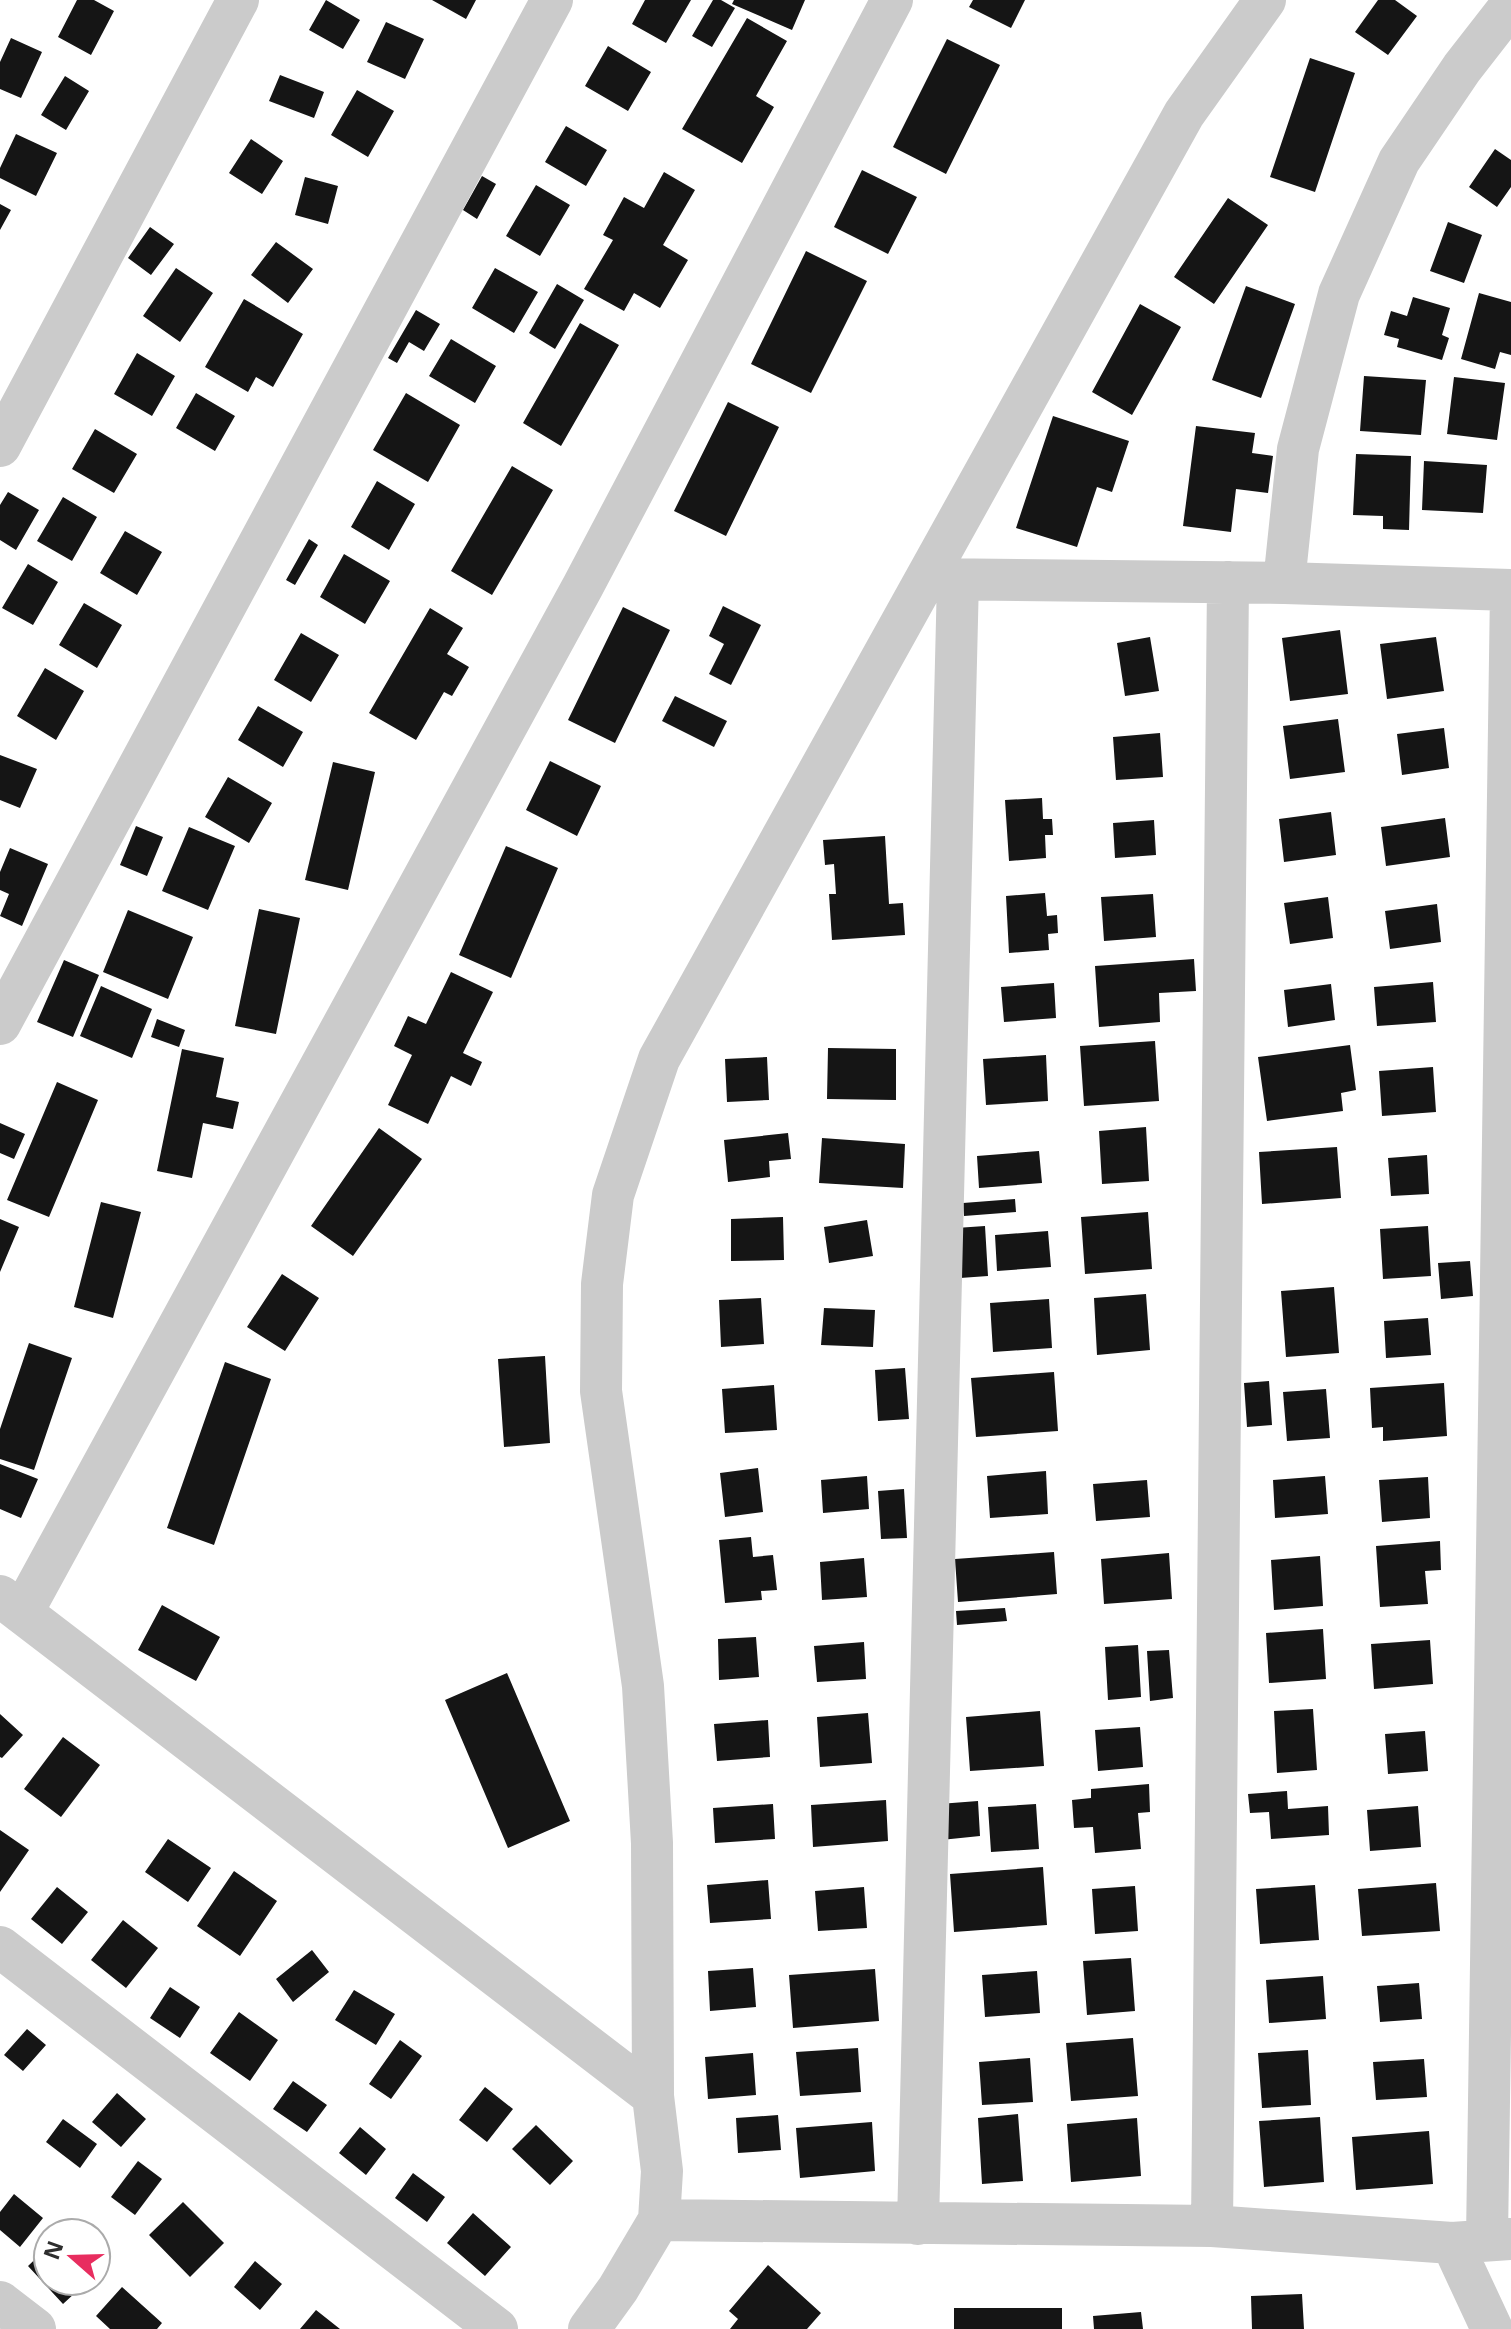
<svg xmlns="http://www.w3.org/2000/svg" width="1511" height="2329" font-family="'Open Sans',sans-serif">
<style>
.building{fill:#151515}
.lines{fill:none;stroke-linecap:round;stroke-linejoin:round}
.minor{stroke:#cbcbcb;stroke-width:42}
</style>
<rect width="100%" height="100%" fill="#fff"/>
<!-- building -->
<path class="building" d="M77 0H94L114 11 91 55 58 37Z
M326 0 360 20 343 49 309 30Z
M432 0H476L466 19Z
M645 0H691L666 43 632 24Z
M713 0H721L735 8 712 47 692 36Z
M734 0H805L792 30 732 4Z
M973 0H1025L1011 28 969 7Z
M1378 0H1395L1417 16 1388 55 1355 32Z
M747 18 787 41 756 96 774 107 742 163 682 129Z
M386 22 424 39 405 79 367 62Z
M11 38 42 52 21 98 0 89V62Z
M947 39 1000 65 946 174 893 147Z
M608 46 651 72 628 111 585 86Z
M1310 58 1355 73 1315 192 1270 177Z
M280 75 324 92 314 118 269 101Z
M65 76 89 91 66 130 41 115Z
M357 90 394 111 368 157 331 135Z
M566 126 607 150 586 186 545 162Z
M16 134 57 153 36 196 0 178V168Z
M251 139 283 161 262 194 229 173Z
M1495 149 1511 160V187L1497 207 1469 187Z
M862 170 917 197 888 254 834 227Z
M664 172 695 190 663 245 688 260 660 308 634 293 624 311 584 289 613 240 603 235 624 197 644 208Z
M482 176 496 184 477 219 463 210Z
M305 177 338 186 328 224 295 215Z
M536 185 570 205 540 256 506 236Z
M1228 198 1268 225 1214 304 1174 277Z
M0 204 11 210 0 230Z
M1448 222 1482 235 1464 283 1430 271Z
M150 227 174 244 151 275 128 258Z
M276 242 313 269 288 303 251 275Z
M806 251 867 281 811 393 751 364Z
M176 268 213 293 180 342 143 316Z
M495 268 538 292 514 333 472 308Z
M557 284 584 300 555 349 529 333Z
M1246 286 1295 304 1261 398 1212 380Z
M1479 293 1511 302V355L1500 352 1495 369 1461 359Z
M1413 297 1450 308 1442 335 1449 338 1442 360 1397 347 1399 339 1384 335 1391 311 1407 316Z
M244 299 303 334 273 387 256 377 248 392 205 367Z
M1140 304 1181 327 1132 415 1092 392Z
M416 310 440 324 424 351 409 342 397 363 388 358Z
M580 323 619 345 561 446 523 423Z
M451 339 496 366 475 403 429 376Z
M137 353 175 376 152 416 114 394Z
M1364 376 1426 380 1421 435 1360 431Z
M1454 377 1505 383 1497 440 1447 434Z
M196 393 235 416 215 451 176 428Z
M406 393 460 425 428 482 373 450Z
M728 402 779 427 726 536 674 511Z
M1053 416 1129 441 1112 492 1097 487 1077 547 1016 528Z
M1196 426 1255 433 1252 453 1273 456 1268 493 1236 489 1231 532 1183 526Z
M95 429 137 454 114 493 72 469Z
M1356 454 1411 456 1409 530 1383 529V516L1353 515Z
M1424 461 1487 465 1483 513 1422 510Z
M512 466 553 490 492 595 451 571Z
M377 481 415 504 389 550 351 527Z
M8 492 39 510 16 550 0 540V505Z
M63 497 97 517 72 561 37 541Z
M125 531 162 552 137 595 100 573Z
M309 539 318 545 295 585 286 580Z
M344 554 390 581 365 624 320 597Z
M28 564 58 582 33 625 2 608Z
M84 603 122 625 97 668 59 645Z
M723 606 761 625 731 685 709 674 724 644 709 636Z
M623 607 670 630 615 743 568 720Z
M430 608 463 628 447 654 469 667 452 696 444 692 416 740 369 713Z
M1340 630 1348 694 1290 701 1282 638Z
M301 633 339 655 311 702 274 680Z
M1150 637 1159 691 1125 696 1117 643Z
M1436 637 1444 691 1387 699 1380 644Z
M45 668 84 691 56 740 17 716Z
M675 696 727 721 714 747 662 721Z
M258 706 303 732 283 767 238 740Z
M1338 719 1345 772 1290 779 1283 726Z
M1444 728 1449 768 1402 775 1397 734Z
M1160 733 1163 777 1116 780 1113 737Z
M0 755 37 769 20 808 0 800Z
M550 761 601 786 577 836 526 810Z
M333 762 375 772 348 890 305 880Z
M228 777 272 803 249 843 205 817Z
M1042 798 1043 819H1052L1053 835H1045L1046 858 1009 861 1005 800Z
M1331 812 1336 855 1284 862 1279 819Z
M1445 818 1450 857 1386 866 1381 827Z
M1154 820 1156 855 1115 858 1113 823Z
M136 826 163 837 147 876 120 865Z
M189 827 235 846 208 910 162 891Z
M885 836 889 904 903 903 905 935 832 940 829 894H836L834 864 825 865 823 840Z
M506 846 558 868 511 978 459 955Z
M10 848 48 864 22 926 0 916 9 894 0 890V872Z
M1045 893 1047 916 1057 915 1058 933 1048 934 1049 950 1009 953 1006 896Z
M1153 894 1156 937 1104 941 1101 897Z
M1328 897 1333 938 1290 944 1284 903Z
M1437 904 1441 942 1390 949 1385 911Z
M259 909 300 918 276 1034 235 1026Z
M128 910 193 937 168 999 103 972Z
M1194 959 1196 991 1159 993 1160 1022 1099 1027 1095 966Z
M64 960 99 975 73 1037 37 1022Z
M451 972 493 992 463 1053 482 1062 471 1086 451 1076 428 1124 388 1105 412 1055 394 1046 408 1016 426 1024Z
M1433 982 1436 1022 1377 1026 1374 987Z
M1054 983 1056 1018 1004 1022 1001 987Z
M1331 984 1335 1020 1288 1027 1284 990Z
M101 986 152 1009 132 1058 80 1036Z
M157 1019 185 1030 179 1047 151 1037Z
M1155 1041 1159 1101 1084 1106 1080 1046Z
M1350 1045 1356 1090 1341 1093 1343 1111 1267 1121 1258 1057Z
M828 1048 896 1049V1100L827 1099Z
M182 1049 224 1058 216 1097 239 1102 233 1129 203 1123 192 1178 157 1171Z
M1046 1055 1048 1101 986 1105 983 1059Z
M767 1057 769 1100 727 1102 725 1059Z
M1433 1067 1436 1112 1382 1116 1379 1071Z
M57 1082 98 1100 49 1217 7 1200Z
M0 1123 25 1134 14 1159 0 1153Z
M1146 1127 1149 1181 1102 1184 1099 1131Z
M379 1128 422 1159 353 1256 311 1226Z
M788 1133 791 1159 769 1161 770 1177 728 1182 724 1140Z
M822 1138 905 1144 903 1188 819 1183Z
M1337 1147 1341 1198 1262 1204 1259 1152Z
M1039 1151 1042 1183 979 1188 977 1156Z
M1427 1155 1429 1194 1391 1196 1388 1158Z
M1015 1199 1016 1212 964 1216 963 1203Z
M101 1202 141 1212 113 1318 74 1307Z
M1148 1212 1152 1269 1085 1274 1081 1217Z
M783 1217 784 1260 731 1261V1219Z
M0 1219 19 1227 0 1272Z
M867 1220 873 1256 829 1263 824 1227Z
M985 1226 988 1276 960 1278 956 1228Z
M1428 1226 1431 1276 1383 1279 1380 1229Z
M1048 1231 1051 1267 997 1271 995 1235Z
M1470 1261 1473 1296 1441 1299 1438 1263Z
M282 1274 319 1298 285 1351 247 1327Z
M1334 1287 1339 1353 1286 1357 1281 1291Z
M1146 1294 1150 1350 1097 1355 1094 1298Z
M761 1298 764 1344 721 1347 719 1300Z
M1049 1299 1052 1348 993 1352 990 1303Z
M824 1308 875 1310 873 1347 821 1345Z
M1428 1318 1431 1355 1386 1358 1384 1321Z
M29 1343 72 1358 34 1470 0 1459V1429Z
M545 1356 550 1443 504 1447 498 1359Z
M225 1362 271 1379 214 1545 167 1528Z
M905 1368 909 1419 878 1421 875 1370Z
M1054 1372 1058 1431 976 1437 971 1378Z
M1269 1381 1272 1425 1247 1427 1244 1383Z
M1444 1383 1447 1436 1383 1441V1427L1372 1428 1370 1388Z
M774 1385 777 1430 725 1433 722 1389Z
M1326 1389 1330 1438 1287 1441 1283 1392Z
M0 1464 38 1479 21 1518 0 1509Z
M758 1468 763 1512 725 1517 720 1473Z
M1046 1471 1048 1514 990 1518 987 1476Z
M867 1476 869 1509 823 1513 821 1480Z
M1325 1476 1328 1514 1275 1518 1273 1480Z
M1428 1477 1430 1518 1382 1522 1379 1480Z
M1147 1480 1150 1517 1096 1521 1093 1484Z
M904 1489 907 1538 881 1539 878 1491Z
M751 1537 753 1557 773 1555 777 1590 761 1591 762 1600 725 1603 719 1540Z
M1440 1541 1441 1570 1425 1571 1428 1604 1380 1607 1376 1546Z
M1054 1552 1057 1594 958 1602 955 1559Z
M1169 1553 1172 1599 1104 1604 1101 1559Z
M1320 1556 1323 1606 1274 1610 1271 1560Z
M864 1558 867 1597 822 1600 820 1562Z
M162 1605 220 1637 196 1681 138 1650Z
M1005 1608 1007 1621 957 1625 956 1611Z
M1323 1629 1326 1679 1269 1683 1266 1633Z
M756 1637 759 1677 719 1680 718 1639Z
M1430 1640 1433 1684 1374 1689 1371 1644Z
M864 1642 866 1679 817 1682 814 1646Z
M1138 1645 1141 1697 1108 1700 1105 1647Z
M1169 1650 1173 1698 1150 1701 1147 1651Z
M507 1673 570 1821 508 1848 445 1700Z
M1313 1709 1317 1770 1277 1773 1274 1711Z
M1040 1711 1044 1766 970 1771 966 1717Z
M868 1713 872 1763 820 1767 817 1717Z
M0 1714 23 1735 2 1758 0 1757Z
M768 1720 770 1757 717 1761 714 1724Z
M1140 1727 1143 1767 1098 1771 1095 1730Z
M1425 1731 1428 1771 1388 1774 1385 1734Z
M63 1737 100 1765 61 1817 24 1789Z
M1149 1784 1150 1812 1138 1813 1141 1849 1095 1853 1093 1827 1074 1828 1072 1800 1091 1798V1789Z
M1287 1791 1288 1809 1328 1806 1329 1835 1271 1839 1269 1812 1250 1813 1248 1794Z
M886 1800 888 1841 813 1847 811 1805Z
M978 1801 980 1836 941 1840 939 1804Z
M773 1804 775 1839 715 1843 713 1808Z
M1036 1804 1039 1849 991 1852 988 1807Z
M1418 1806 1421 1847 1370 1851 1367 1810Z
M0 1830 29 1850 0 1892Z
M168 1839 211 1868 188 1902 145 1872Z
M1043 1867 1047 1925 954 1932 950 1874Z
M234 1871 277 1901 240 1956 197 1926Z
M768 1880 771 1919 710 1923 707 1885Z
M1436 1883 1440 1931 1362 1936 1358 1889Z
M1315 1885 1319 1940 1260 1944 1256 1889Z
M1135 1886 1138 1931 1095 1934 1092 1889Z
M57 1887 88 1912 62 1944 31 1919Z
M864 1887 867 1928 818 1931 815 1891Z
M123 1920 158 1948 126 1988 91 1960Z
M312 1950 329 1972 293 2002 276 1979Z
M1131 1958 1135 2011 1087 2015 1083 1961Z
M753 1968 756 2007 710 2011 708 1971Z
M875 1969 879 2021 793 2028 789 1975Z
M1037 1971 1040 2013 985 2017 982 1975Z
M1323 1976 1326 2019 1269 2023 1266 1980Z
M1419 1983 1422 2019 1380 2022 1377 1986Z
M170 1987 200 2007 180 2038 150 2018Z
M354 1990 395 2014 376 2045 335 2020Z
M239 2012 278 2040 250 2081 210 2053Z
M27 2029 46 2045 23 2071 4 2055Z
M1133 2038 1138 2096 1071 2101 1066 2043Z
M400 2040 422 2056 391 2099 369 2084Z
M858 2048 861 2092 800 2096 796 2052Z
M1308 2050 1311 2105 1262 2108 1258 2053Z
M753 2053 756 2095 708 2099 705 2057Z
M1030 2058 1033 2102 982 2105 979 2062Z
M1424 2059 1427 2097 1376 2100 1373 2062Z
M293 2081 327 2105 307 2132 273 2109Z
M485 2087 513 2109 487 2142 459 2120Z
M117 2093 146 2119 121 2147 92 2122Z
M1018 2114 1023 2181 982 2184 978 2118Z
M778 2115 781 2150 738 2153 736 2118Z
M1320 2117 1324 2182 1264 2187 1259 2121Z
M1137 2118 1141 2176 1071 2182 1067 2124Z
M63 2119 97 2144 80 2168 46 2142Z
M872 2122 875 2171 800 2178 796 2128Z
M536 2125 573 2161 550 2185 512 2149Z
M360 2127 386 2149 366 2175 339 2153Z
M1429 2131 1433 2184 1356 2190 1352 2137Z
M138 2161 162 2179 135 2215 111 2197Z
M413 2173 445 2197 427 2222 395 2198Z
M14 2194 43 2218 20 2247 0 2230V2212Z
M183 2202 224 2243 190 2277 149 2235Z
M473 2213 511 2247 485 2276 447 2243Z
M48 2247V2281H88L63 2304 28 2266Z
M255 2261 282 2284 260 2310 234 2287Z
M768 2265 821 2313 807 2329H730L738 2319 729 2311Z
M122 2287 162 2323 157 2329H110L96 2316Z
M1302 2294 1304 2329H1252L1251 2296Z
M954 2308H1062V2329H954Z
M316 2310 340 2329H300Z
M1141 2312 1143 2329H1094L1093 2316Z"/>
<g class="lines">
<!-- minor -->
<path class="minor" d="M0 446 238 0
M928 579 1284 583 1511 590
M1284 583 1298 449 1339 294 1399 161 1462 68 1511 5
M0 1024 552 0
M0 1596 653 2096
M22 1613 583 586 892 0
M0 1947 497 2329
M659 2220 1212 2226 1452 2243 1511 2239
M918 2224 958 579
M1212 2226 1228 582
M1487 2239 1511 590
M1452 2243 1492 2329
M0 2302 35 2329
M589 2329 618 2289 659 2220 662 2171 653 2096 652 1843 643 1686 601 1391 602 1284 613 1195 659 1059 1184 114 1265 0"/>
</g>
<!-- north arrow -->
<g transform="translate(72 2257) rotate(290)"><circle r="38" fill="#ffffff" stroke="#ababab" stroke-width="2"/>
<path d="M0-6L14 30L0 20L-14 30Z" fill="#e82d5f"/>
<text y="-12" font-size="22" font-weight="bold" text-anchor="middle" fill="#2e2e2e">N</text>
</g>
</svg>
